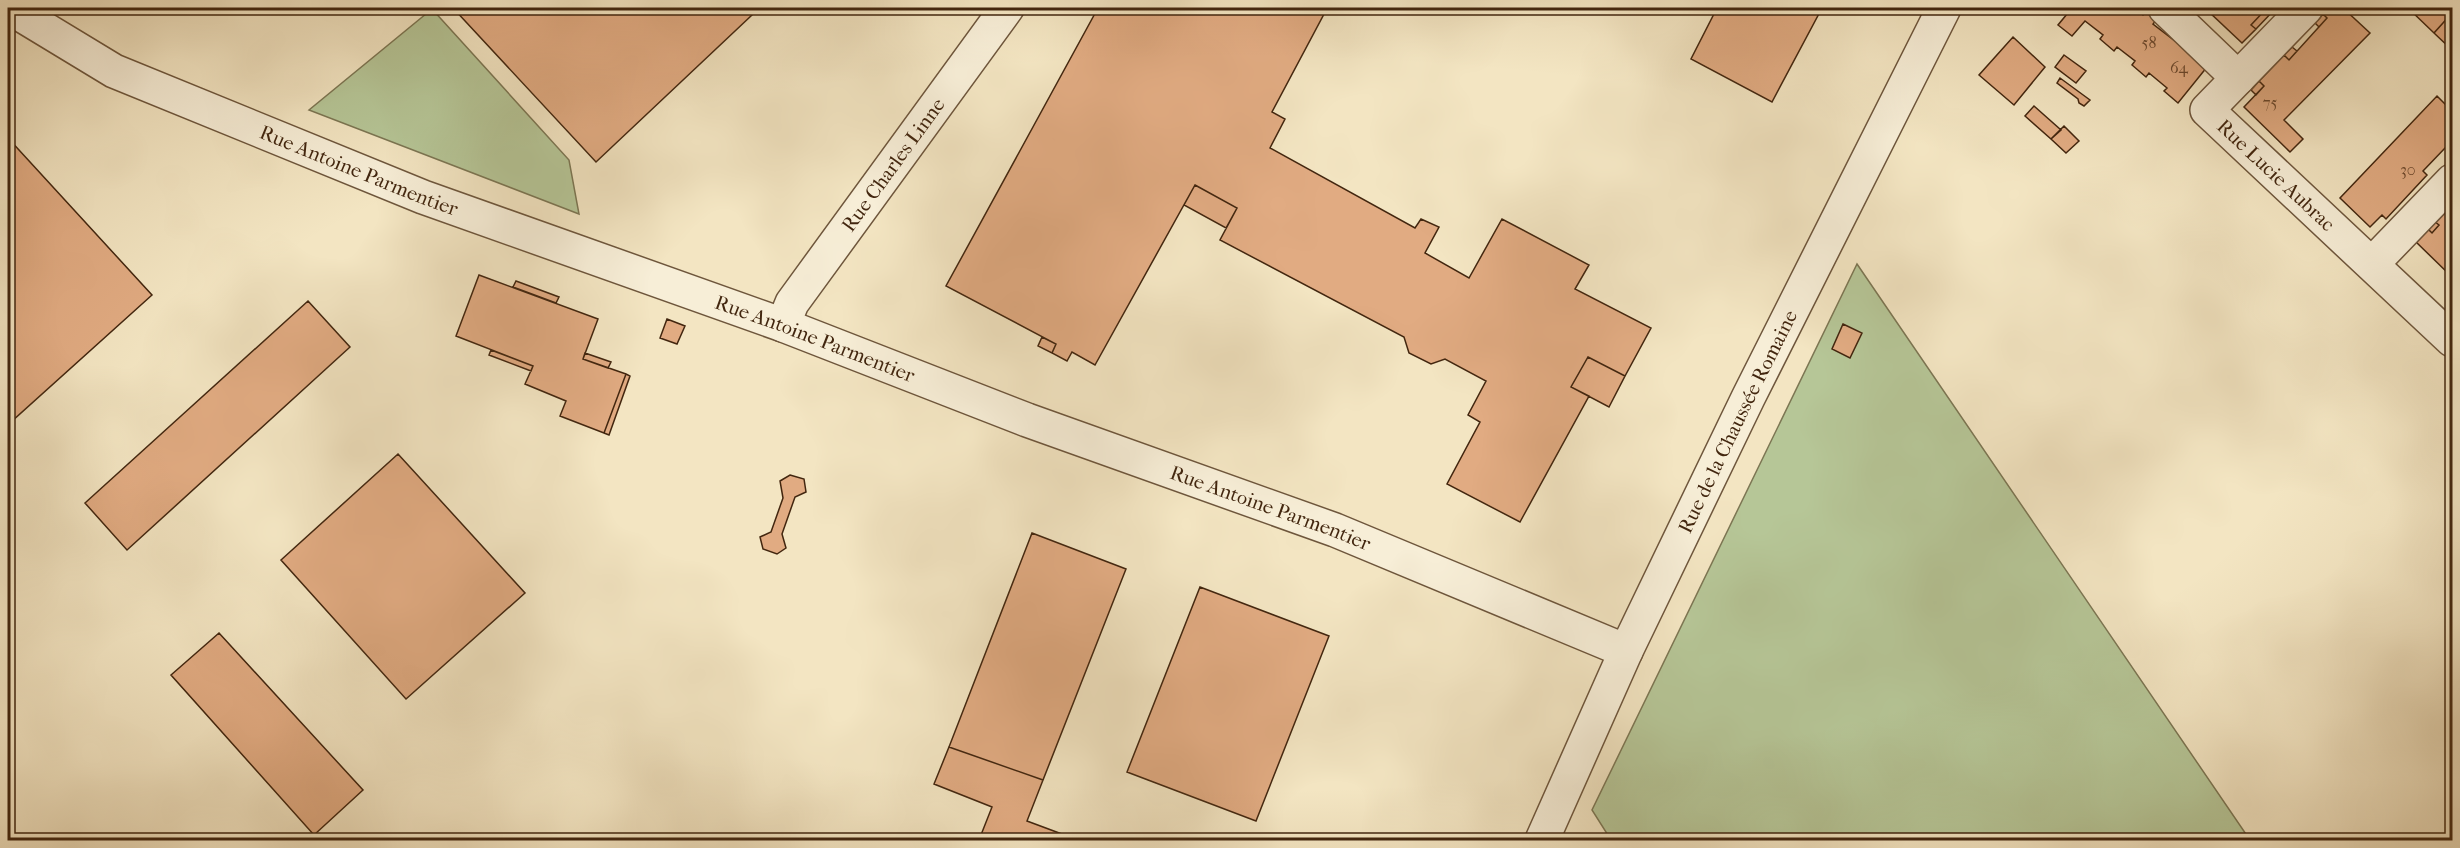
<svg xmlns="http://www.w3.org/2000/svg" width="2460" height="848" font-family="'IM FELL French Canon',serif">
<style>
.green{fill:#b6c697;stroke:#7c7653;stroke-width:1.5}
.building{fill:#e1ab82;stroke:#42260f;stroke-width:1.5}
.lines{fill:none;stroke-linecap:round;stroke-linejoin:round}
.minor-casing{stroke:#6e563c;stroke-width:36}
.minor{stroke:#f7eed7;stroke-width:33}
.labels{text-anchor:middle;stroke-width:5;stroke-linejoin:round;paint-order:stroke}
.number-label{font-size:16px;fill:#6a472c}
.street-label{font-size:20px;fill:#42260f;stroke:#f7eed7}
</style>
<rect width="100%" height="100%" fill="#f3e5c2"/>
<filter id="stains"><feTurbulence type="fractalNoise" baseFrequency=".00333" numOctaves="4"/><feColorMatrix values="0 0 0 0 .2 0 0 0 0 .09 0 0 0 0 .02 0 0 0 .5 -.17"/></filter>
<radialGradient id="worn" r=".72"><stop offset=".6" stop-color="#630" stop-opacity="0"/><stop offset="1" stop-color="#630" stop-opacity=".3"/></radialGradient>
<!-- green -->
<path class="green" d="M432 9 569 160 579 214 309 110Z
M1857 264 2250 840H1611L1592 810Z"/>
<!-- building -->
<path class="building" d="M453 8H745L752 15 596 162Z
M1098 8H1312L1324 14 1272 112 1285 119 1270 148 1415 228 1421 219 1439 227 1425 253 1469 278 1502 219 1589 265 1575 289 1651 328 1625 376 1588 357 1571 387 1589 396 1520 522 1447 484 1480 422 1468 415 1486 381 1445 359 1431 364 1409 353 1404 337 1220 240 1237 208 1195 185 1095 365 1072 352 1067 361 1052 353 1056 344 946 286Z
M1717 8H1822L1772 102 1691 59Z
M2072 8H2134L2143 15 2147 10 2157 19 2153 24 2175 41 2179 36 2207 67 2178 103 2164 91 2167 88 2149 73 2146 77 2132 65 2135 61 2117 47 2114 51 2100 39 2103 35 2085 21 2072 36 2058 25Z
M2210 8H2267L2251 25 2256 29 2242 43 2207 10Z
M2267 8H2276L2256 29 2251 25Z
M2329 8H2343L2370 33 2284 120 2303 139 2290 152 2244 107 2264 86 2259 81 2284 55 2289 60 2327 18 2323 14Z
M2408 8H2452V13L2434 33Z
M2452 13V50L2434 33Z
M2323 14 2327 18 2319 27 2315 23Z
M2013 37 2045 67 2014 105 1979 75Z
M2292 47 2297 51 2289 60 2284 55Z
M2064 55 2086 71 2076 83 2055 67Z
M2060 78 2090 100 2084 106 2079 103 2078 99 2057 83Z
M2259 81 2264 86 2256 95 2251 90Z
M2437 96 2452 111V149L2451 151 2446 147 2423 171 2427 175 2386 219 2382 215 2370 227 2340 198Z
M2034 106 2061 130 2051 139 2025 116Z
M2064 126 2079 141 2066 153 2051 139Z
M8 138 152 295 12 421 8 415Z
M1195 185 1237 208 1226 228 1184 205Z
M2452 202V277L2415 241 2427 228 2432 233 2439 225 2434 221Z
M2434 221 2439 225 2432 233 2427 228Z
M479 275 598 319 583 359 626 374 604 433 560 416 566 401 525 384 533 366 456 336Z
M516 281 559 297 556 303 513 287Z
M308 301 350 347 127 550 85 503Z
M667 319 685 326 677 344 660 338Z
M1843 324 1862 333 1850 358 1832 349Z
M1042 337 1056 344 1052 353 1038 346Z
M491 350 533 366 531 371 489 355Z
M585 353 611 362 608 368 583 359Z
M1588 357 1625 376 1609 407 1571 387Z
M626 374 630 376 609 435 604 433Z
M398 454 525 593 406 699 281 560Z
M790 475 804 479 806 492 795 497 782 534 786 548 777 554 763 549 760 537 771 532 783 498 780 481Z
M1032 533 1126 569 1043 780 949 747Z
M1200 587 1329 636 1256 821 1127 772Z
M219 633 363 790 314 835 171 675Z
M949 747 1043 780 1027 821 1078 840H979L992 807 934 784Z"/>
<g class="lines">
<defs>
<g id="minor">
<path id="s1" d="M10 8 114 71 423 197 783 325 1027 420 1335 530 1626 651"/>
<path d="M2165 8 2238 78"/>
<path id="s2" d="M2306 8 2207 110 2452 340"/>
<path d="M2372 264 2452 181"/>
<path id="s3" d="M783 325 792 303 1007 8"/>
<path id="s4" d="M1542 840 1626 651 1748 398 1944 8"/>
</g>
</defs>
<!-- minor casing -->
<use href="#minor" class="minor-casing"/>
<!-- minor -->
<use href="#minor" class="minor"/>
</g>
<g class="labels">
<!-- number labels -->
<g class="number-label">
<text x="2149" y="48">58</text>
<text x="2179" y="73">64</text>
<text x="2270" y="108">75</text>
<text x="2408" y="175">30</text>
</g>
<!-- street labels -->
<g class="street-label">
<text dy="7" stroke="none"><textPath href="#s3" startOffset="195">Rue Charles Linne</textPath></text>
<text dy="7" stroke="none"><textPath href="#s1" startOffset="386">Rue Antoine Parmentier</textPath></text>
<text dy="7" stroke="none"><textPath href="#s2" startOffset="237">Rue Lucie Aubrac</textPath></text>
<text dy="7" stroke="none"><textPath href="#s1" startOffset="872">Rue Antoine Parmentier</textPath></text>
<text dy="7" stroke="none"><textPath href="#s4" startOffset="462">Rue de la Chaussée Romaine</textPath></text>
<text dy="7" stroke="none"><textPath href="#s1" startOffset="1358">Rue Antoine Parmentier</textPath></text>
</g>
</g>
<!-- margin -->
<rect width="2460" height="848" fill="none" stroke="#f3e5c2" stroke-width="30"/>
<rect x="9" y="9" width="2442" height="830" fill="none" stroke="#42260f" stroke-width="3"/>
<rect x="15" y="15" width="2430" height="818" fill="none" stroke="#42260f" stroke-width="1.5"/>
<rect width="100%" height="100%" filter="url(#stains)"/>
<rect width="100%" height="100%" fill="url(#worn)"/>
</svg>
